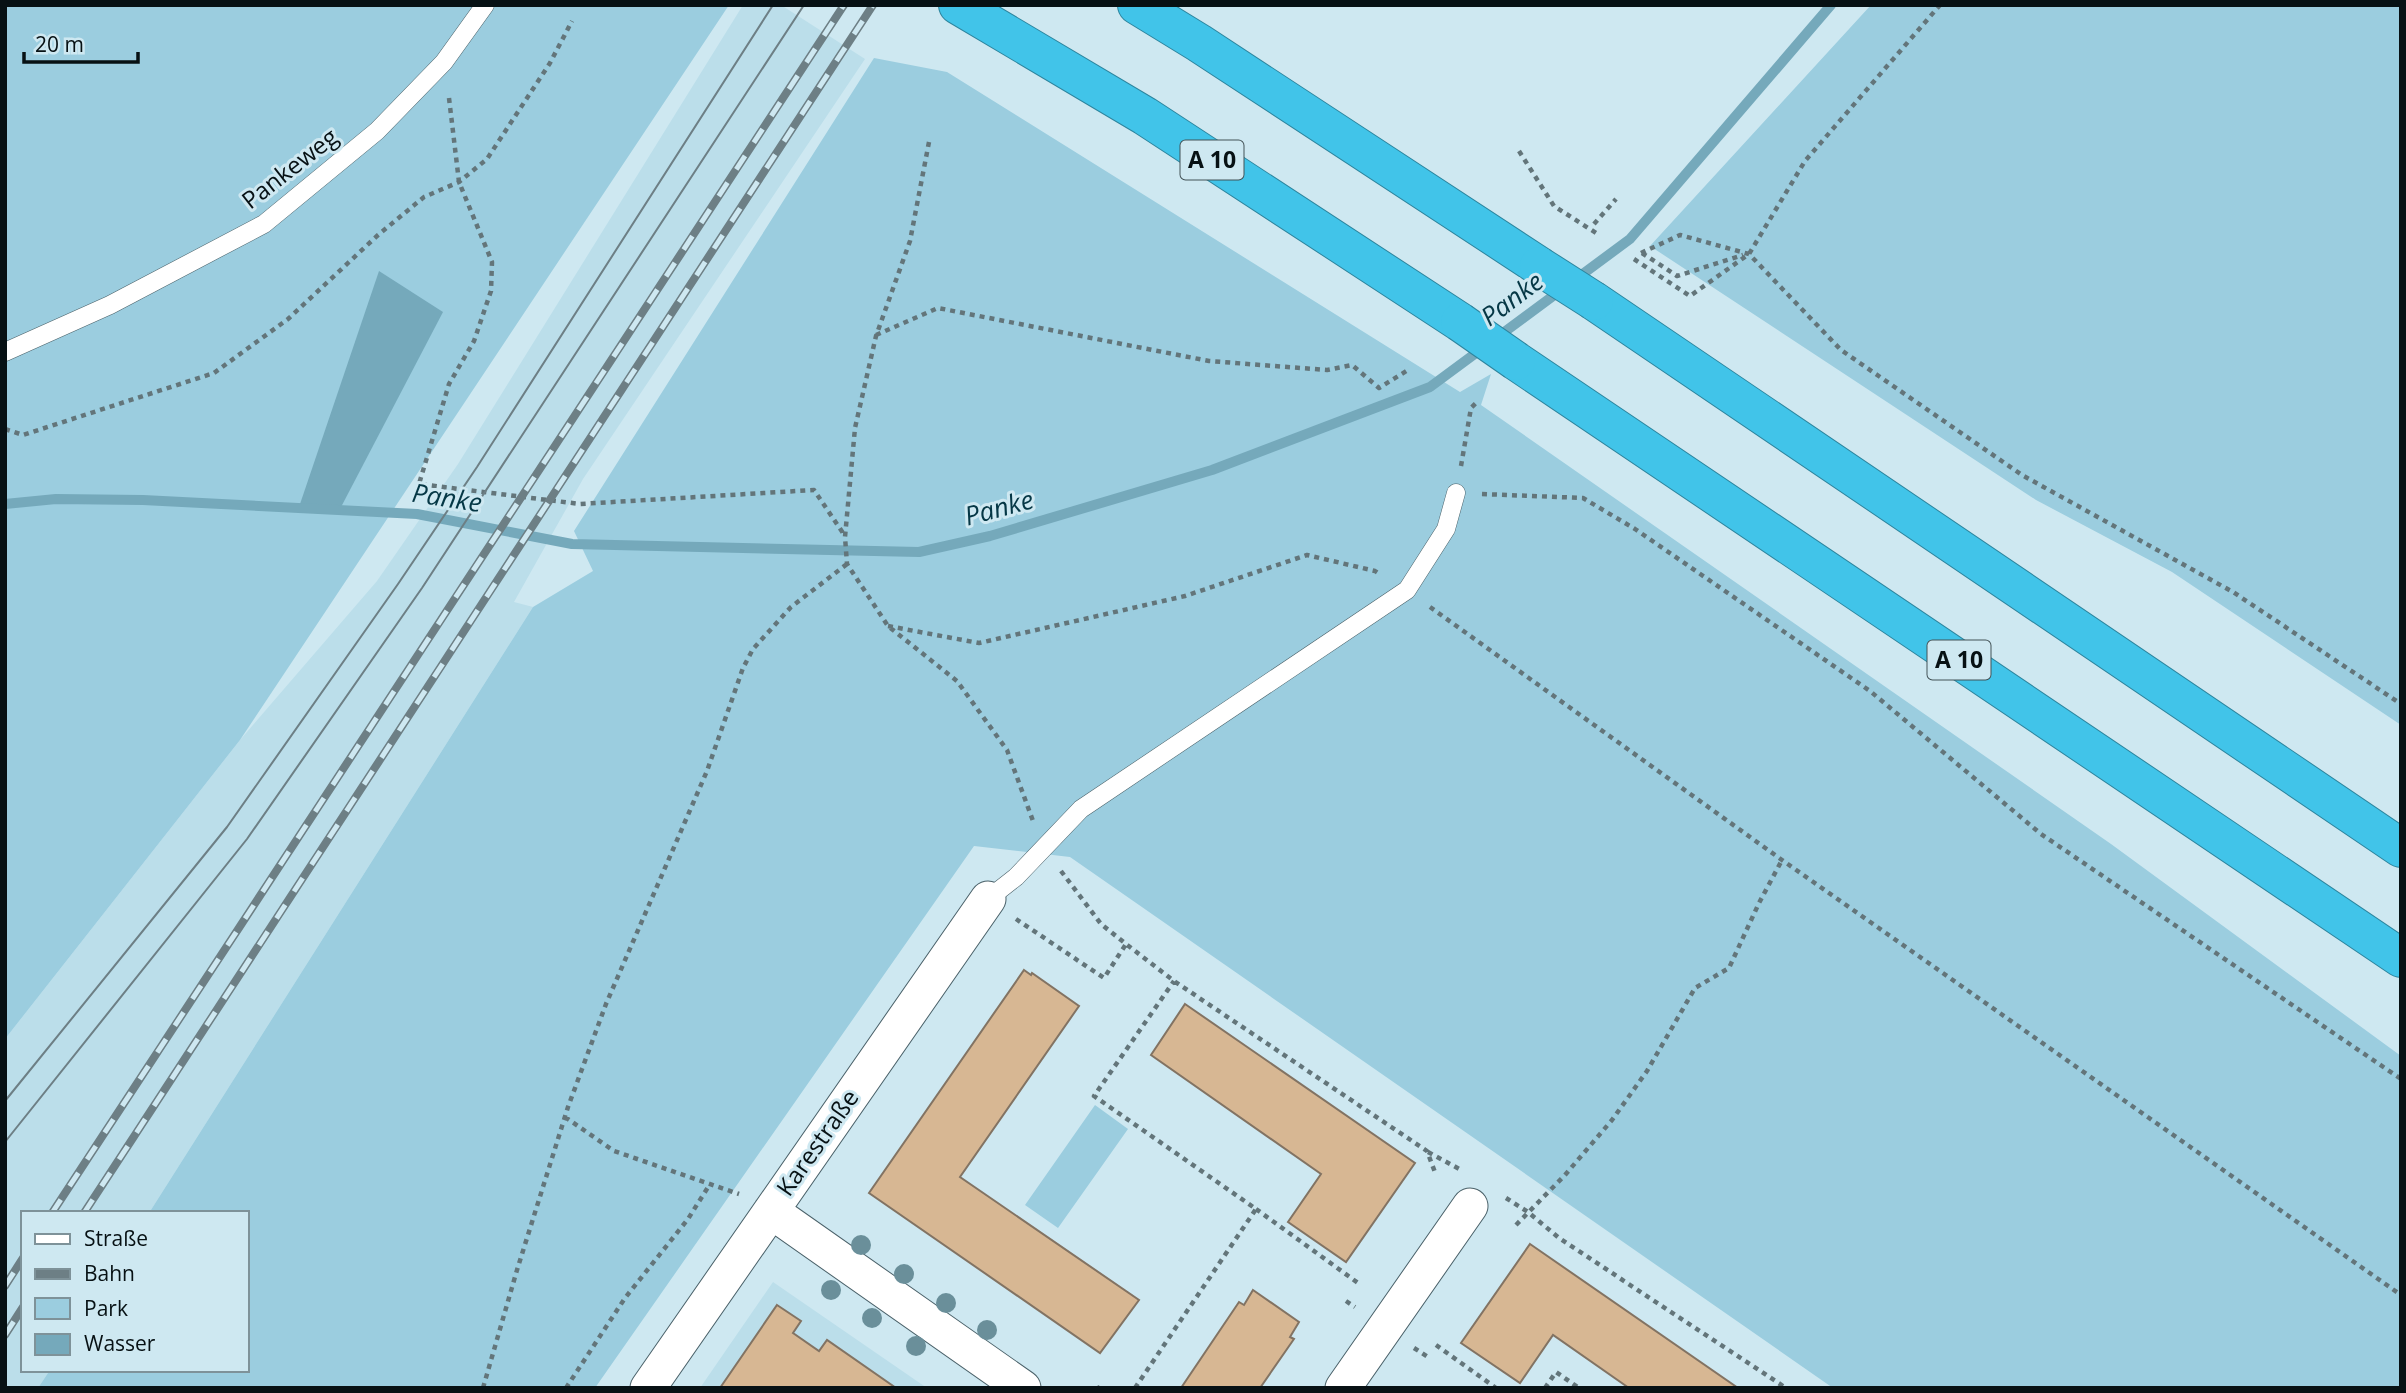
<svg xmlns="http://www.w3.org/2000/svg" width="2406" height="1393" font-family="'Open Sans',sans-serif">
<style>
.built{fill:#bbdeea}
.green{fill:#9bcddf}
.water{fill:#75a9bb}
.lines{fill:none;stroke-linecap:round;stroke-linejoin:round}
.stream{stroke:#75a9bb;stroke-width:10}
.building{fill:#d7b793;stroke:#827363;stroke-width:2}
.lane-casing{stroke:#4a6169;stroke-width:19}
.street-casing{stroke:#4a6169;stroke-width:37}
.highway-casing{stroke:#2d859e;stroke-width:40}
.path{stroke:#63757a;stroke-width:4.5;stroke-dasharray:5 5;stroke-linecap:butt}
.lane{stroke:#fff;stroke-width:18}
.street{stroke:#fff;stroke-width:35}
.highway{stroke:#41c4e9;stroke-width:38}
.tram{stroke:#6d7f85;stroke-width:2}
.rail-casing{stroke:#6d7f85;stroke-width:8}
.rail{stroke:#cee8f1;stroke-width:5;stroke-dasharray:16;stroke-linecap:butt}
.highway-bridge-casing{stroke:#2d859e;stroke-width:40;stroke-linecap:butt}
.highway-bridge{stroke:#41c4e9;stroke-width:38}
.tree{fill:#6a8f9a}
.labels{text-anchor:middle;stroke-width:6;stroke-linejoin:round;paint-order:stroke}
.shield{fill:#cee8f1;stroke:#435256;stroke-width:2}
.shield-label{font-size:23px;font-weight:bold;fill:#071114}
.street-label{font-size:24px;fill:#071114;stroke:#cee8f1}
.water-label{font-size:26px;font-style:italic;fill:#053745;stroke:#cee8f1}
</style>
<rect width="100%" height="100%" fill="#cee8f1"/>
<!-- built -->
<path class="built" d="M743 5H781L865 59 583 479 514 602 533 607 149 1213H23V1370H50L38 1388H5V1039L240 740 377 581 458 464Z
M773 1282 927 1388H700Z"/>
<!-- green -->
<path class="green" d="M5 5H729L240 740 5 1039Z
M1871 5H2401V725L2172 572 2036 500 1650 246Z
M874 58 947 72 1460 392 1491 374 1481 405 2111 844 2401 1056V1388H1833L1070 857 974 846 595 1388H38L50 1370H247V1213H149L533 607 593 571 574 531Z
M1095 1105 1128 1129 1058 1228 1025 1205Z"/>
<!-- water -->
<path class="water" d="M379 271 443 312 340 509 299 507Z"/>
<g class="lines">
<!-- stream -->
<path class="stream" d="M5 504 56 499 143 500 417 514 572 544 919 552 990 536 1212 470 1430 387 1630 239 1831 5"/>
</g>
<!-- building -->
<path class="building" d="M1024 970 1031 975 1032 973 1079 1006 960 1177 1139 1300 1100 1353 869 1193Z
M1185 1004 1415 1163 1346 1262 1288 1222 1321 1174 1151 1055Z
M1530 1244 1738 1388H1629L1553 1335 1520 1383 1461 1343Z
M1253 1290 1299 1322 1290 1337 1294 1339 1260 1388H1181L1239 1302 1244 1305Z
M777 1305 801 1321 793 1333 819 1351 827 1340 896 1388H720Z"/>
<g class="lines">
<defs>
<path id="lane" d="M5 352 110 305 264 224 377 131 444 62 485 5
M988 899 1016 877 1081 809 1407 590 1446 529 1456 493"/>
<path id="street" d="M771 1211 1023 1388
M648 1388 988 899
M1343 1388 1470 1206"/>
<path id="highway" d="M958 5 1145 116 1460 322
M1137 5 1199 43 1539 266
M1594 301 2401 848
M1516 361 2401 958"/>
</defs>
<!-- lane casing -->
<use href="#lane" class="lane-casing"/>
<!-- street casing -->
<use href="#street" class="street-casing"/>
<!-- highway casing -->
<use href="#highway" class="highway-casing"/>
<!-- path -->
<path class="path" d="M449 98 459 182 492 262 491 291 474 341 449 384 419 484 580 504 814 490 845 536
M929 142 910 241 876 336 855 428 845 537 847 564 888 626 957 681 1007 750 1033 821
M1519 151 1554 206 1596 233
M1594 224 1616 199
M1641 253 1680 235 1749 254 1841 350 2022 475 2233 592 2401 704
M1642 253 1677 276 1743 255
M1634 259 1690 296 1749 254 1805 161 1940 5
M876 335 938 308 1209 361 1327 370 1352 365 1379 388 1408 370
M5 429 23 435 214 373 288 319 378 235 424 197 459 182 487 159 550 63 572 21
M1461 466 1471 408 1478 401
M1482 494 1583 498 1635 529 1870 691 2041 834 2401 1079
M1430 607 1782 860 2401 1295
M888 626 979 643 1185 596 1307 555 1375 571 1381 575
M1061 871 1101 924 1126 944 1174 981 1427 1151 1436 1175
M1016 919 1104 978 1126 944
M565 1117 614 1151 739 1194
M1428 1152 1463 1171
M1506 1198 1528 1212 1559 1238 1786 1388
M1256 1209 1358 1283
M1516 1225 1565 1175 1612 1120 1647 1071 1695 988 1729 968 1759 903 1782 860
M1346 1301 1355 1307
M1436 1345 1496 1388
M1414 1348 1428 1357
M483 1388 517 1270 568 1107 606 1004 707 771 743 668 753 649 791 607 847 564
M566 1388 625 1298 688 1219 710 1184
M1099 1388 1100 1386
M1135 1388 1256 1209 1094 1096 1174 981
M1545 1388 1556 1372 1579 1388"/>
<!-- lane -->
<use href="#lane" class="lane"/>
<!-- street -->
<use href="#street" class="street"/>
<!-- highway -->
<use href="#highway" class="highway"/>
<!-- tram -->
<path class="tram" d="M5 1101 227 827 398 584 477 467 773 5
M5 1142 247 839 422 588 804 5"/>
<defs>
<path id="rail" d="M52 1213 844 5
M84 1213 873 5
M5 1286 23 1258
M5 1335 23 1307"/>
</defs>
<!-- rail casing -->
<use href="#rail" class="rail-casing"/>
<!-- rail -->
<use href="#rail" class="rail"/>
<defs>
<path id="highway-bridge" d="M1539 266 1594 301
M1460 322 1516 361"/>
</defs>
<!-- highway-bridge casing -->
<use href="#highway-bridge" class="highway-bridge-casing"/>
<!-- highway-bridge -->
<use href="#highway-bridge" class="highway-bridge"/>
</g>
<!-- trees -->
<g class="tree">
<circle cx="861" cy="1245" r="10"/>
<circle cx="904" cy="1274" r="10"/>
<circle cx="831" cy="1290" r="10"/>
<circle cx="946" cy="1303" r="10"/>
<circle cx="872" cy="1318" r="10"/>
<circle cx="987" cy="1330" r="10"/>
<circle cx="916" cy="1346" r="10"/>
</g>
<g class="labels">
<!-- shield labels -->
<g class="shield">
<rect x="1180.5" y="140.5" width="63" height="39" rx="5"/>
<rect x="1927.5" y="640.5" width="63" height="39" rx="5"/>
</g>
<g class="shield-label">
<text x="1212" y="168">A 10</text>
<text x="1959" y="668">A 10</text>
</g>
<!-- street labels -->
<g class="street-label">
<text transform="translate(290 169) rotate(-38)" y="8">Pankeweg</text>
<text transform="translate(818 1143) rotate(-55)" y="8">Karestraße</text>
</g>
<!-- water labels -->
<g class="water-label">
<text transform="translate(1512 299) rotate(-37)" y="9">Panke</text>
<text transform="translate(447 498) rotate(9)" y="9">Panke</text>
<text transform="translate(999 508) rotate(-15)" y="9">Panke</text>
</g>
</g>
<!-- border -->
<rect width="2406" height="1393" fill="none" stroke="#071114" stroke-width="14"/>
<!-- legend -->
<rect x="21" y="1211" width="228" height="161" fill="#cee8f1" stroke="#7e9299" stroke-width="2"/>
<rect x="35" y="1234" width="35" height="10" fill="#ffffff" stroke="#7e9299" stroke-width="2"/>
<text x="84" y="1246" font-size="21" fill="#071114">Straße</text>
<rect x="35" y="1269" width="35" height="10" fill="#6d7f85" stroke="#7e9299" stroke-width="2"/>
<text x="84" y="1281" font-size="21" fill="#071114">Bahn</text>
<rect x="35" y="1298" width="35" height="21" fill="#9bcddf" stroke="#7e9299" stroke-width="2"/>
<text x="84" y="1316" font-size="21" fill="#071114">Park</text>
<rect x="35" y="1334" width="35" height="21" fill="#75a9bb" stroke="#7e9299" stroke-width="2"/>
<text x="84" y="1351" font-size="21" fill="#071114">Wasser</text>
<!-- scale -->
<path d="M24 52v10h114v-10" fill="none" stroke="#071114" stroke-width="3.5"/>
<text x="35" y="52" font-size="21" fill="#071114" stroke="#cee8f1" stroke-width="5" paint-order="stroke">20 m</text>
</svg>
